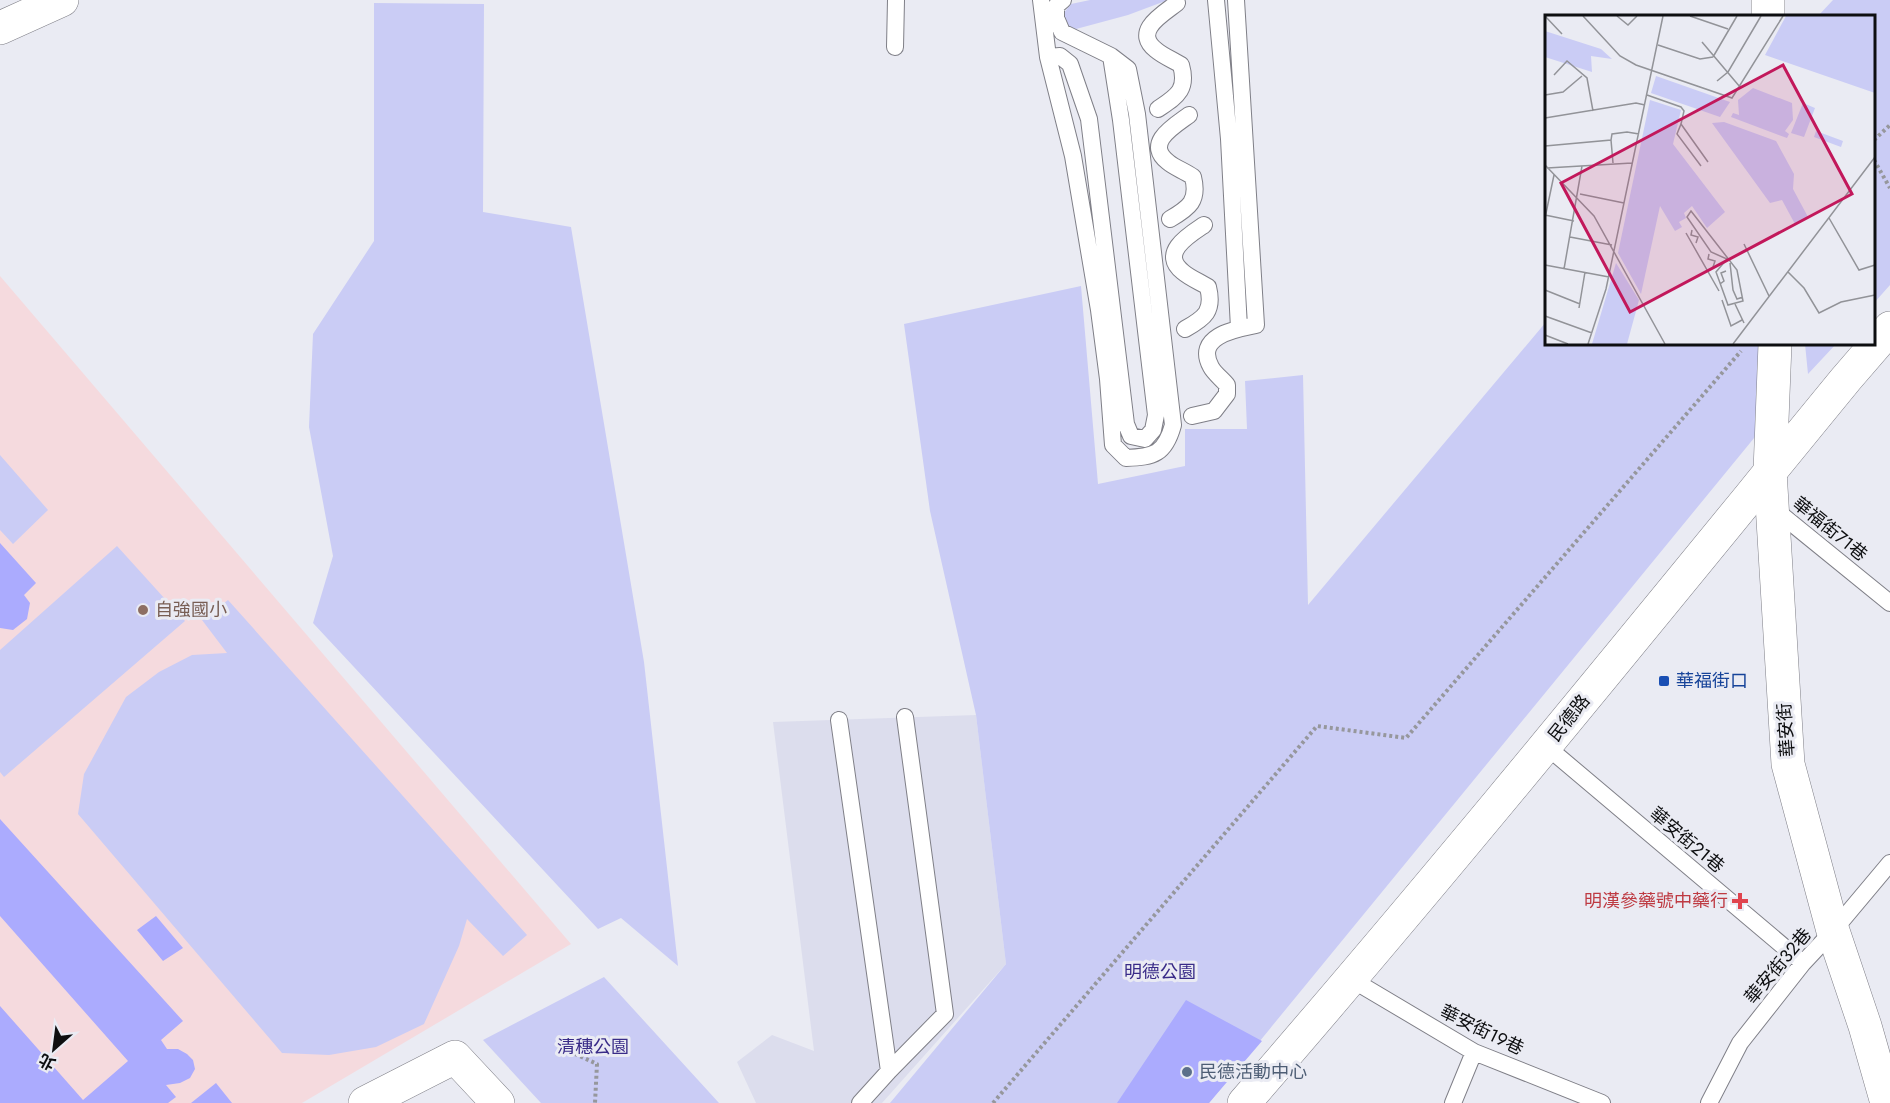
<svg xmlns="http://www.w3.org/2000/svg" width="1890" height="1103" font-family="Jost,'Noto Sans TC',sans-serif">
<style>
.built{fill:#dcdded}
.education{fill:#f5dade}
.green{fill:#caccf5}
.building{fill:#ababfe}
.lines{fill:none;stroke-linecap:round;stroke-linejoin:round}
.service-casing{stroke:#7f7f87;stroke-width:18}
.minor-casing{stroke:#7f7f87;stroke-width:34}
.tertiary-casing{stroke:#7f7f87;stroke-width:34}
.path{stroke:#96979c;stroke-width:4;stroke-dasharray:3 3;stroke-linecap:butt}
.service{stroke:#fff;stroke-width:16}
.minor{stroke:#fff;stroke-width:33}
.tertiary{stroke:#fff;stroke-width:33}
.education-dot{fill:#8d6e63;stroke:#eaebf3;stroke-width:2}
.transit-dot{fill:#1a4fb4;stroke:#eaebf3;stroke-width:2}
.health-dot{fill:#e0444e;stroke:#eaebf3;stroke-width:2}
.service-dot{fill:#5c6f8a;stroke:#eaebf3;stroke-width:2}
.labels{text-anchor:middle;stroke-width:6;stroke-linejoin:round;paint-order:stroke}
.street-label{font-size:18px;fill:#0d0e10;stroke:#eaebf3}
.education-label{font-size:18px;fill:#785e54;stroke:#eaebf3;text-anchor:start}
.transit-label{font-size:18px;fill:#164399;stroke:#eaebf3;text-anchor:start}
.health-label{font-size:18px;fill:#be3a42;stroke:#eaebf3;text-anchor:end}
.park-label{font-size:18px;fill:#392b88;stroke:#eaebf3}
.service-label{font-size:18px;fill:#4e5e75;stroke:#eaebf3;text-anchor:start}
.inset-road{fill:none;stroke:#929398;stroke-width:1.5}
.view{fill:#c2185b;fill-opacity:0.15;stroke:#c2185b;stroke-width:3}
.inset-edge{fill:none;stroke:#0d0e10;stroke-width:3}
</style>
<rect width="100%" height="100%" fill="#eaebf3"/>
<!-- built -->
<path class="built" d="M976 715 1006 964 882 1103H756L737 1062 772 1035 814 1051 773 722Z"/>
<!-- education -->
<path class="education" d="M0 276 571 944 302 1103H0Z"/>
<!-- green -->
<path class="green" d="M1090 0H1168L1128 15 1076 29 1068 26 1063 14 1071 4Z
M1833 0H1890V285L1874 303V16H1818Z
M374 3 484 4 483 212 571 227 644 662 678 966 621 918 598 929 313 623 333 556 309 427 313 334 374 241Z
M1081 286 1098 484 1185 466V429H1247L1245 381 1303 375 1308 605 1546 322V344H1758L1759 432 1209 1103H890L1006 964 976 715 930 511 904 324Z
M1805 344H1836L1808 374Z
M0 455 48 510 13 544 0 530Z
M117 546 185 621 4 777 0 772V650Z
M228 600 527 935 503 956 467 919 459 946 424 1024 376 1047 329 1055 282 1053 78 814 84 774 126 697 159 672 192 655 227 653 202 620Z
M604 977 719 1103H541L483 1040Z"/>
<!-- building -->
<path class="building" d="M0 543 36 583 24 595 30 603 27 619 13 630 0 628Z
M0 819 183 1021 161 1040 167 1049H178L187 1054 193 1060 195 1069 190 1078 180 1083 166 1085 176 1097 168 1103H0V1006L83 1100 128 1061 0 916Z
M156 916 183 948 163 961 137 930Z
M1186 1000 1262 1041 1209 1103H1117Z
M216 1083 232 1103H191Z"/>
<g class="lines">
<defs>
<path id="service" d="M1041 0 1048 57 1073 156 1099 310 1108 379 1113 445 1126 458C1154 457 1165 454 1173 425L1137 114 1128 69 1111 56 1062 32 1056 18V6L1063 0
M1216 0 1229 139 1239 328
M895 47 896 0
M1048 57 1060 56 1070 64 1089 119 1126 424 1131 436 1145 439 1153 430 1156 415 1121 120 1111 56
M1158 109C1177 96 1188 90 1181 65 1173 60 1163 56 1156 50 1132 31 1163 14 1177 3
M1170 219C1189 208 1199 201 1193 177 1185 171 1175 168 1168 162 1144 143 1174 126 1189 115
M1185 329C1205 318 1214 311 1208 287 1200 282 1190 278 1183 272 1159 253 1189 235 1204 225
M1192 416 1214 411 1227 394V385C1222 379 1214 373 1211 367 1194 336 1236 329 1256 325L1236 0
M1773 508 1890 603
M839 720 889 1071 860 1103
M1546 746 1803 963
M1351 979 1474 1052 1602 1103
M889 1071 945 1014 905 717
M1453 1103 1474 1052
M1709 1103 1740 1043 1803 963 1833 931 1890 863"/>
<path id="minor" d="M1768 16V0
M1775 344 1770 471 1788 764 1833 931 1865 1026 1887 1103
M365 1103 455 1057 498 1103"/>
<path id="tertiary" d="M0 28 62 0
M1244 1103C1450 866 1647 622 1846 379L1890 328"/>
</defs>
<!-- service casing -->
<use href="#service" class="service-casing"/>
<!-- minor casing -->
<use href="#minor" class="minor-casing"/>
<!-- tertiary casing -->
<use href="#tertiary" class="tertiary-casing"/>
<!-- path -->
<path class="path" d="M1874 140 1890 125
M1874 160 1890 188
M560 1044 571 1052 597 1064 595 1103
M993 1103 1317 726 1406 738 1741 351"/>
<!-- service -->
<use href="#service" class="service"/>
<!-- minor -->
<use href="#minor" class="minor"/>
<!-- tertiary -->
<use href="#tertiary" class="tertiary"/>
</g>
<!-- markers -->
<circle class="education-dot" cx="143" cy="610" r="6"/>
<rect class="transit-dot" x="1658" y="675" width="12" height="12" rx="3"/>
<path class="health-dot" d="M1737 892h6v6h6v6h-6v6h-6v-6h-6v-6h6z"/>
<circle class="service-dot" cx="1187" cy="1072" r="6"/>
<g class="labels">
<!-- street labels -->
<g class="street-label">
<text transform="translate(1830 529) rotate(39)" y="6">華福街71巷</text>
<text transform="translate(1569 718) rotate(-51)" y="6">民德路</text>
<text transform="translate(1786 730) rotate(-94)" y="6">華安街</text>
<text transform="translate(1687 840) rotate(40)" y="6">華安街21巷</text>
<text transform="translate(1778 966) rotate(-50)" y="6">華安街32巷</text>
<text transform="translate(1482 1030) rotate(26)" y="6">華安街19巷</text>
</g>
<!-- education labels -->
<g class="education-label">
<text x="155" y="616">自強國小</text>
</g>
<!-- transit labels -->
<g class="transit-label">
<text x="1676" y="687">華福街口</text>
</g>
<!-- health labels -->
<g class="health-label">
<text x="1728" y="907">明漢參藥號中藥行</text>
</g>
<!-- park labels -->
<g class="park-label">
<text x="1160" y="978">明德公園</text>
<text x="593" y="1053">清穗公園</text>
</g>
<!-- service labels -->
<g class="service-label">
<text x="1199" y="1078">民德活動中心</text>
</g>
</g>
<!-- overview -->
<g transform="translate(1545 15)">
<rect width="330" height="330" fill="#eaebf3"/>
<path d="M241 1H330V78L220 40ZM0 16 56 34 67 44 46 41 47 57 0 42ZM111 61 185 87 175 102 106 78ZM208 73 247 88 248 105 240 116 244 119 242 123 186 102 188 98 194 100 193 85ZM105 85 136 95 128 129 180 197 162 213 147 191 139 198 141 203 134 207 137 212 130 216 115 191 96 279 73 238ZM258 88 270 93 259 122 246 118ZM179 107 231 126 249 159 248 174 263 202 250 209 237 185 225 188 167 108ZM271 116 298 126 296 132 269 122ZM71 248 94 285 82 329H47Z" fill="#caccf5"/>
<path class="inset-road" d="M0 1 17 19M38 1 75 41 91 50 187 83 238 1M72 1 83 10 92 1M145 1 183 14M157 27 195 72M113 30 155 44 168 42M168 42 192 1M9 60 22 46 42 63 48 96M172 66 183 57 216 1M0 80 18 77 37 61M102 80 136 92 139 96 136 109 163 147M0 103 91 88 100 90M136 109 132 119 156 151M66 125 68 148M0 131 66 125 67 119 82 117 94 119M0 150 49 201 120 329M2 153 87 148M35 179 79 188M146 196 192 255 198 286 183 290 171 257 182 244 166 237 142 202ZM0 200 29 206M0 203 9 160M284 203 314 255 330 250M147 215 146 220 153 222 151 228M141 218 174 276M25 222 67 230M199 229 224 281M164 239 163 244 170 246 168 252M185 248 188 275 192 284 198 282M0 250 64 262M19 254 37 151M243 257 259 273 274 298 296 287 330 280M175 269 179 266 176 258 181 256M0 275 35 289M177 285 186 311 197 305M190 289 199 308M34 293 40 257M0 301 47 318M0 320 23 329M43 329 61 274 118 1M188 329 330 142"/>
<path class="view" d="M238 50 307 179 85 297 16 168Z"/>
<rect width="330" height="330" class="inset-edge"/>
</g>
<!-- north arrow -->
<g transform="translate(54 1049) rotate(208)" stroke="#eaebf3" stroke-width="4.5" paint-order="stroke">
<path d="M0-4.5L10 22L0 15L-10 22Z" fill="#0d0e10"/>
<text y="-9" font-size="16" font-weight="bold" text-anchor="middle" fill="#0d0e10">北</text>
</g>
</svg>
